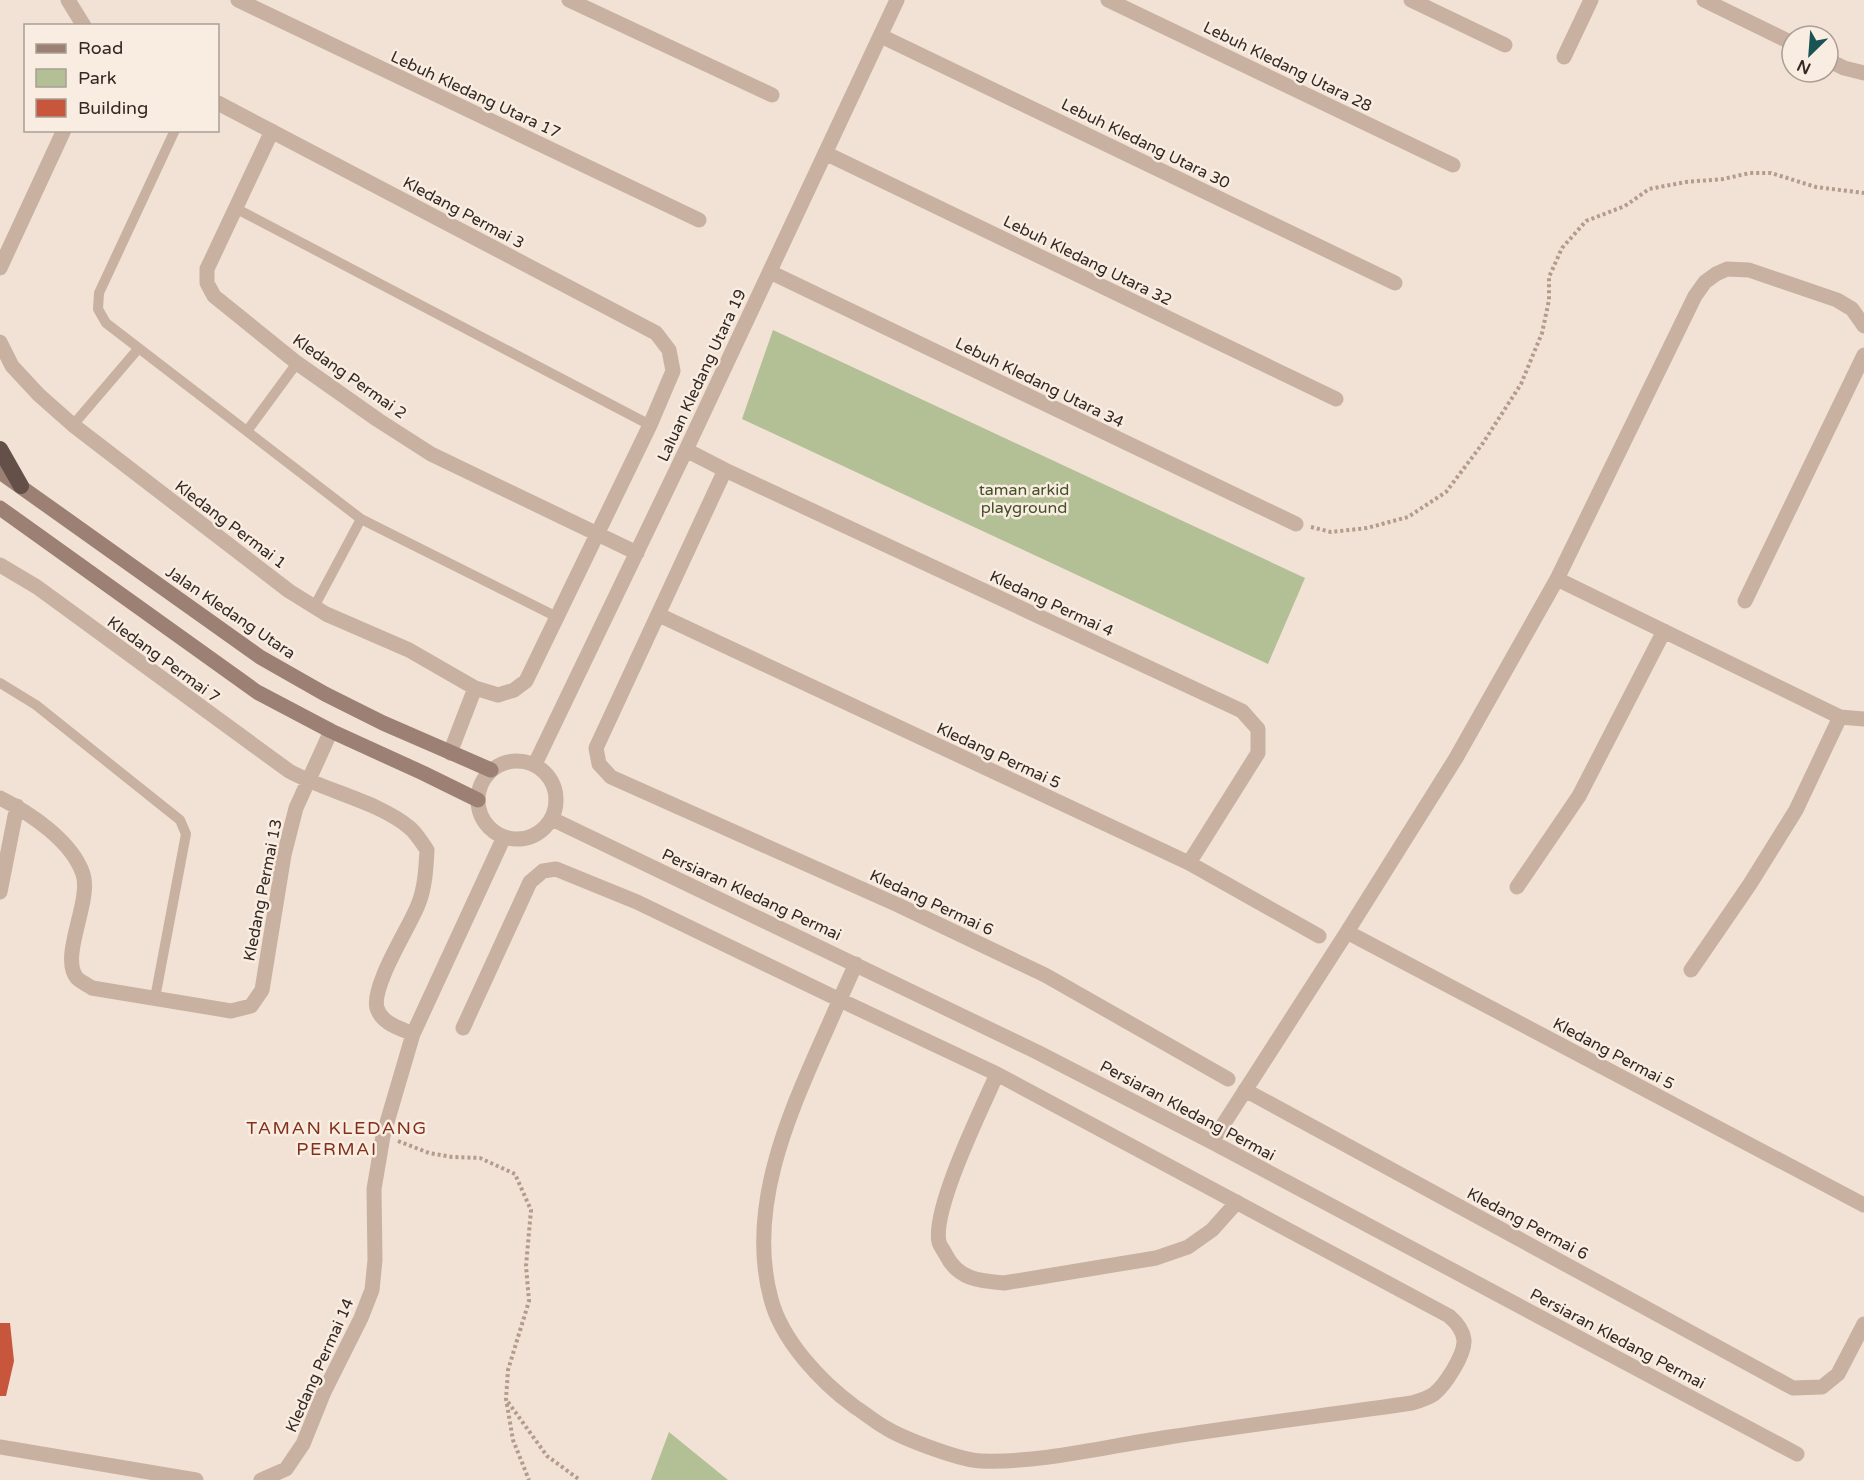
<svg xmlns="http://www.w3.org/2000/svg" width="1864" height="1480" font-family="'Varela Round',sans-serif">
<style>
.green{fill:#b3bf95}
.building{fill:#c8563c}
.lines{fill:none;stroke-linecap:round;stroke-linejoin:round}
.path{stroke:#b49b8c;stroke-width:4;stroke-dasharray:3 3;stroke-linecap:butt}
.service{stroke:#c8b1a1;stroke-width:10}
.minor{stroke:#c8b1a1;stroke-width:15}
.secondary{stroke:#9c8073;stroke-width:15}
.trunk{stroke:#645048;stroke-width:16}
.labels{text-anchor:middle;stroke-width:5;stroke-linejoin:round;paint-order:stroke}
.street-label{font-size:16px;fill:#332824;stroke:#f9ede1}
.park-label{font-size:16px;fill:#445128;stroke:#f9ede1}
.neighbourhood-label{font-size:18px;letter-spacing:1.5px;fill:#822f1c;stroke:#f9ede1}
</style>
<rect width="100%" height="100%" fill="#f1e2d5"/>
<!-- green -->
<path class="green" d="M773 330 1305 578 1268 664 742 419Z
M669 1432 728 1480H651Z"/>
<!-- building -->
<path class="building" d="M0 1323H10L14 1361 6 1396H0Z"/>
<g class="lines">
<!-- path -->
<path class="path" d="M1311 527 1331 532 1367 528 1408 517 1446 492 1483 443 1521 384 1542 333 1549 300V277L1562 248 1586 221 1625 206 1649 189 1686 182 1723 179 1750 173H1771L1816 187 1864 193
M398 1141 429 1153 452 1157 480 1158 515 1174 531 1210 526 1266 529 1301 508 1370 506 1399 513 1440 529 1480
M508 1402 547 1456 580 1480"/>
<!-- service -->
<path class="service" d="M175 130 99 293 98 309 106 323 361 519 557 617
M235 208 650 425
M73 425 138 349
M247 431 297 363
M314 607 361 519
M0 683 36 705 180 820 186 834 155 998"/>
<!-- minor -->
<path class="minor" d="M68 0 84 26
M238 0 699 220
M569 0 772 95
M1108 0 1453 165
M1411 0 1505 45
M1704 0 1792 43
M881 36 1395 283
M1564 57 1591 0
M1828 60 1844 68 1864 73
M272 131 207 269V283L214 296 297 363 378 420 431 454 637 553
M825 153 1336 399
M0 268 64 130
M770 272 1296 524
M0 342 12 366 39 395 73 425 289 591 326 614 409 650 475 688 498 695 514 690 526 681 650 425 673 371 669 350 656 333 218 103
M686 450 725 470 1242 711 1258 729V753L1189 863
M725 470 596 748 599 764 611 777 898 905 1045 975 1228 1079
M0 565 37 587 289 771C325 791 380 802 410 828 417 834 422 843 427 850 426 869 425 888 418 905 409 928 371 986 377 1008 382 1024 400 1028 413 1034
M1557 579 1840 717 1864 719
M1745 601 1864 355
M659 615 1189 863 1319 936
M450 753 475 688
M478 800a39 39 0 1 1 78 0a39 39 0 1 1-78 0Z
M535 764 686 450 897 0
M0 798C30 813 72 841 83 874 92 901 59 957 77 978 81 982 88 985 92 988L231 1011 251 1006 262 990 284 855 296 808 331 731
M552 819 1037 1052 1212 1142 1797 1454
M1517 887 1579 796 1664 631
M0 892 17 806
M1347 932 1864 1205
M1691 970 1750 884 1796 810 1840 717
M463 1028 530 882 543 871 556 869 637 902 840 1000 997 1074 1449 1316C1456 1322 1463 1330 1464 1340 1465 1355 1445 1385 1434 1394 1428 1398 1419 1401 1412 1403 1329 1415 1245 1425 1163 1438 1104 1447 1041 1463 982 1461 962 1461 904 1439 886 1428 875 1422 866 1414 855 1407 821 1382 782 1341 771 1299 747 1211 786 1121 821 1042 833 1016 844 989 856 964
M997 1074C982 1108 932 1209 939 1242 940 1246 944 1251 946 1255 958 1279 979 1281 1004 1283L1156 1258 1188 1247 1212 1230 1237 1202
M1245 1090 1793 1388 1822 1387 1838 1374 1864 1324
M1212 1142 1347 932 1456 758 1557 579 1695 296 1705 282 1716 274 1727 269 1749 270 1837 300 1852 309 1864 326
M0 1447 196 1480
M261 1480 286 1469 303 1444 324 1392 361 1318 372 1290 375 1260 374 1189 383 1136 413 1034 504 837"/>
<!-- secondary -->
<path class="secondary" d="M0 472 260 657 325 694 383 723 491 770
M0 508 257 692 331 731 423 773 478 800"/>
<!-- trunk -->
<path class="trunk" d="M0 449 21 486"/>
</g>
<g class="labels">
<!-- street labels -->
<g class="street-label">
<text transform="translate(1288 66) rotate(26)" y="6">Lebuh Kledang Utara 28</text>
<text transform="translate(476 94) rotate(25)" y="6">Lebuh Kledang Utara 17</text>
<text transform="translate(1146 143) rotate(26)" y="6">Lebuh Kledang Utara 30</text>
<text transform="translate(464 212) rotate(28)" y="6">Kledang Permai 3</text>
<text transform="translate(1088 260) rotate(26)" y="6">Lebuh Kledang Utara 32</text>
<text transform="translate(701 375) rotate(-65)" y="6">Laluan Kledang Utara 19</text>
<text transform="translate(350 376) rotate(35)" y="6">Kledang Permai 2</text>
<text transform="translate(1040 382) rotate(26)" y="6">Lebuh Kledang Utara 34</text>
<text transform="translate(231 524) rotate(37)" y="6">Kledang Permai 1</text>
<text transform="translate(1052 603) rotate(25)" y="6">Kledang Permai 4</text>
<text transform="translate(231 612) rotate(34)" y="6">Jalan Kledang Utara</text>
<text transform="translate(164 659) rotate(36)" y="6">Kledang Permai 7</text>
<text transform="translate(999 755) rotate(25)" y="6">Kledang Permai 5</text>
<text transform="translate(262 890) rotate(-79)" y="6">Kledang Permai 13</text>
<text transform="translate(752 894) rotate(25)" y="6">Persiaran Kledang Permai</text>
<text transform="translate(932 902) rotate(25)" y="6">Kledang Permai 6</text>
<text transform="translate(1614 1053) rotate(28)" y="6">Kledang Permai 5</text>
<text transform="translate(1188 1110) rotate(28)" y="6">Persiaran Kledang Permai</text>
<text transform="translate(1528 1223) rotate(28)" y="6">Kledang Permai 6</text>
<text transform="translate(1618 1338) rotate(28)" y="6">Persiaran Kledang Permai</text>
<text transform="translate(319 1365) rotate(-66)" y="6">Kledang Permai 14</text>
</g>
<!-- park labels -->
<g class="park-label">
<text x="1024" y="495">taman arkid<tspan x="1024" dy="18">playground</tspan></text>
</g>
<!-- neighbourhood labels -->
<g class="neighbourhood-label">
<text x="337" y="1134">TAMAN KLEDANG<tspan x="337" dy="21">PERMAI</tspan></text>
</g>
</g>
<!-- legend -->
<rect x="24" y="24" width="195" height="108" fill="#f9ede1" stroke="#aa9e95" stroke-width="1.5"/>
<rect x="36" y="44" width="30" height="9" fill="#9c8073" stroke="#aa9e95" stroke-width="1.5"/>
<text x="78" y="54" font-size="18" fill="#332824">Road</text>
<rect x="36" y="69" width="30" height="18" fill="#b3bf95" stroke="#aa9e95" stroke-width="1.5"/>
<text x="78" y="84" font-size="18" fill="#332824">Park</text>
<rect x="36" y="99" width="30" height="18" fill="#c8563c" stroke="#aa9e95" stroke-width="1.5"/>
<text x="78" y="114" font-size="18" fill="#332824">Building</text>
<!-- north arrow -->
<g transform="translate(1810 54) rotate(205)"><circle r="28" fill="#f9ede1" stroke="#aa9e95" stroke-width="1.5"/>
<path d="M0-4.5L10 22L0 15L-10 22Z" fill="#1a5354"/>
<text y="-9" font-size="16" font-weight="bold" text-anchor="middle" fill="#332824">N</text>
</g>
</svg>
